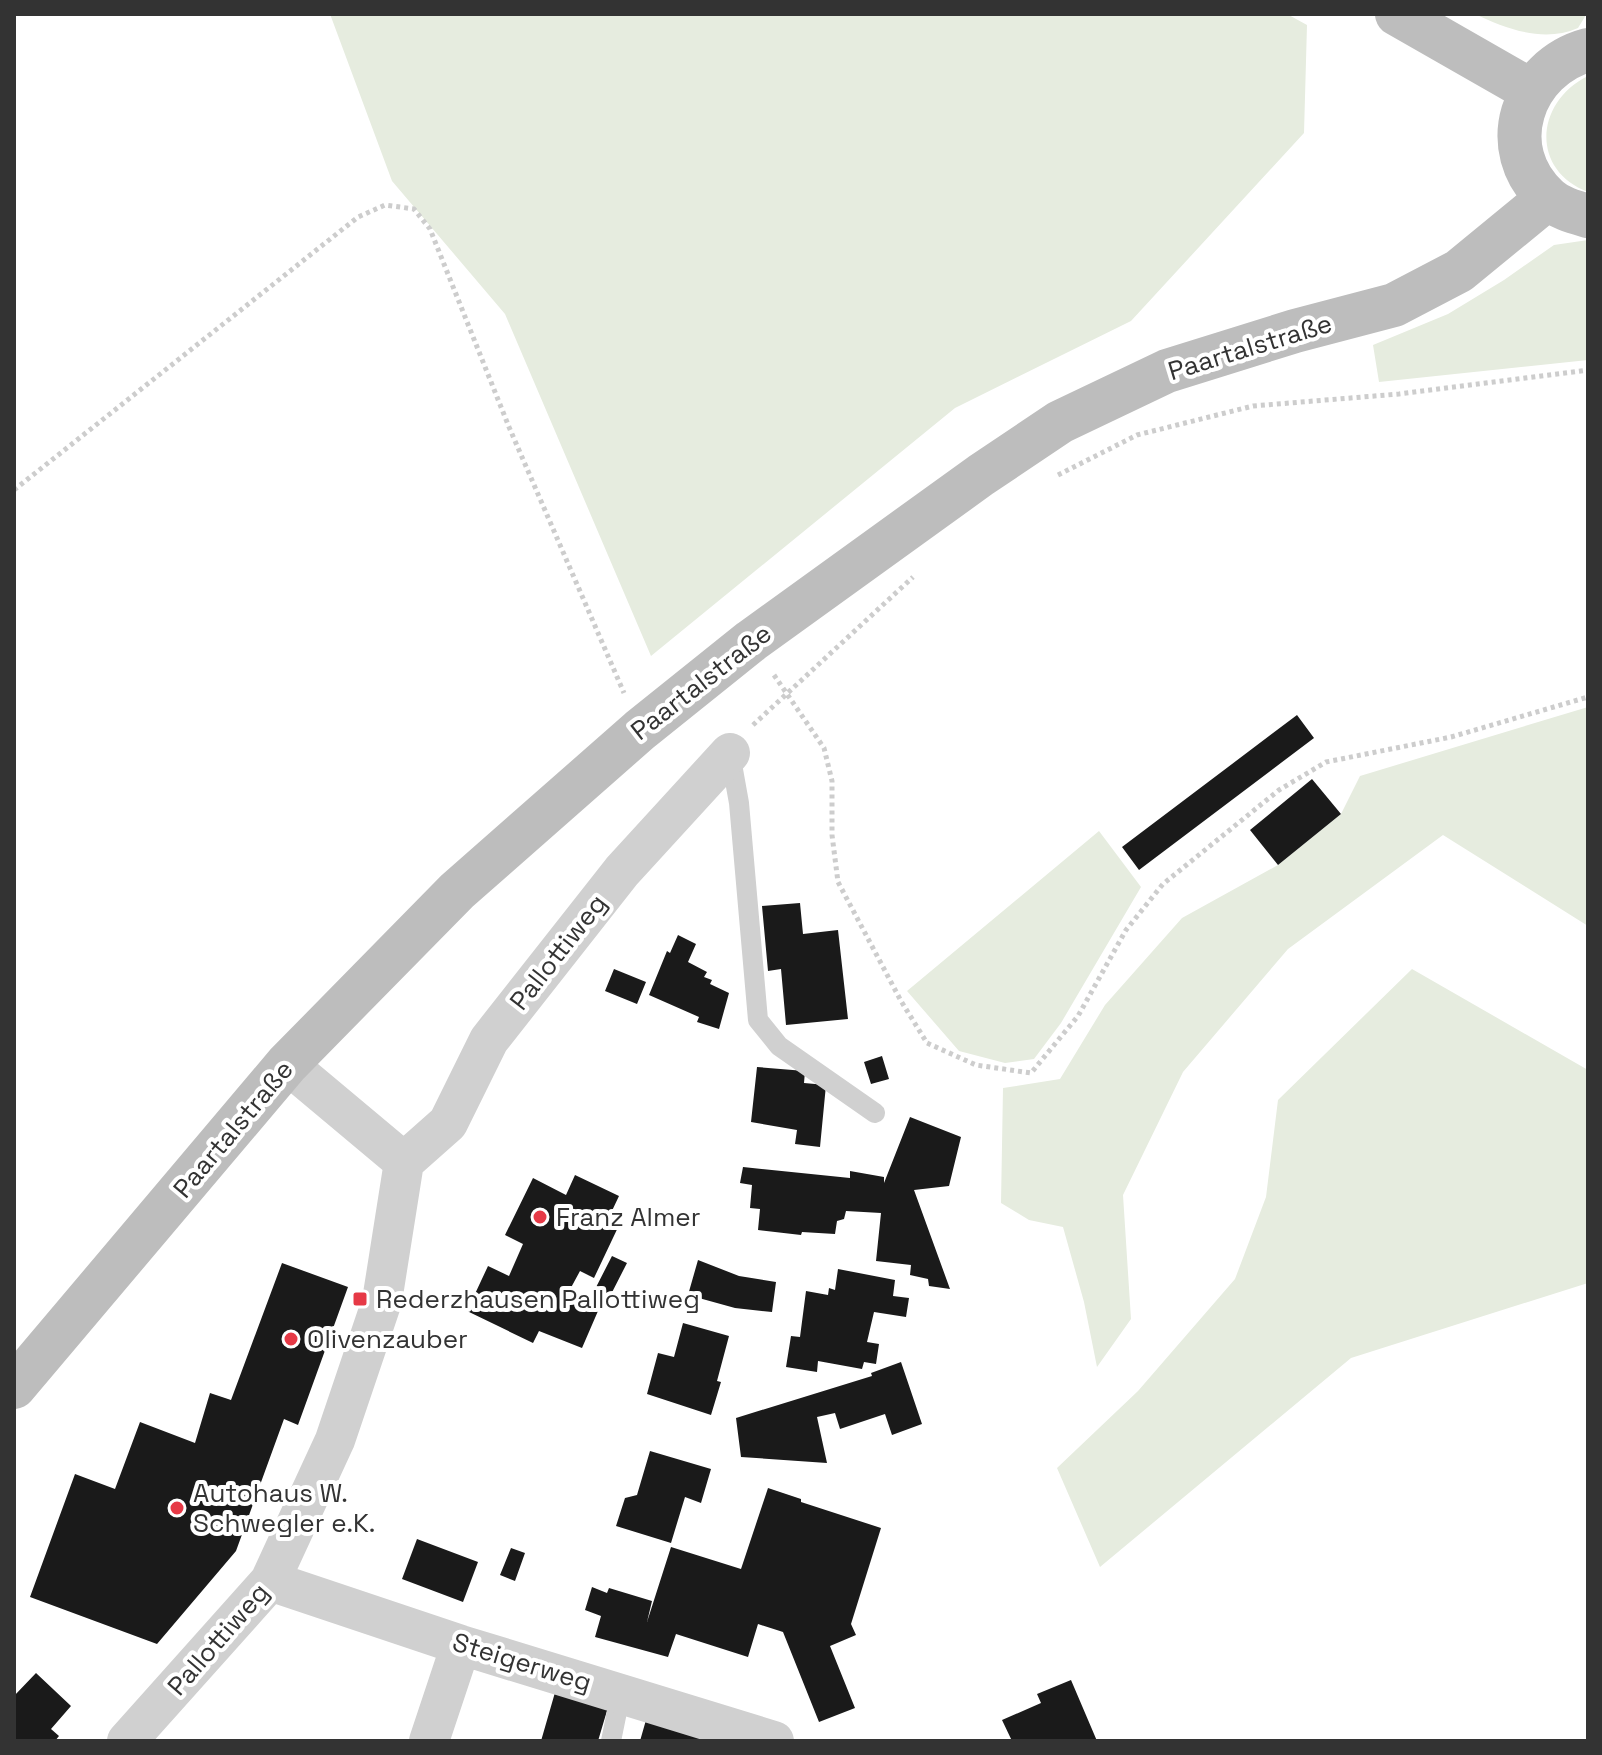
<svg xmlns="http://www.w3.org/2000/svg" width="1602" height="1755" font-family="'Space Grotesk',sans-serif">
<style>
.green{fill:#e6ecdf}
.building{fill:#1a1a1a}
.lines{fill:none;stroke-linecap:round;stroke-linejoin:round}
.path{stroke:#cdcdcd;stroke-width:5;stroke-dasharray:4 4;stroke-linecap:butt}
.service{stroke:#d0d0d0;stroke-width:20}
.minor{stroke:#d0d0d0;stroke-width:40}
.secondary{stroke:#bdbdbd;stroke-width:44}
.poi-dot{fill:#e63946;stroke:#fff;stroke-width:3}
.labels{text-anchor:middle;stroke-width:8;stroke-linejoin:round;paint-order:stroke}
.street-label{font-size:26px;fill:#333;stroke:#fff}
.poi-label{font-size:26px;fill:#333;stroke:#fff;text-anchor:start}
</style>
<rect width="100%" height="100%" fill="#fff"/>
<!-- green -->
<path class="green" d="M330 14H1287L1307 25 1304 133 1131 321 955 408 651 656 505 314 392 181Z
M1475 14H1586V15L1578 28C1544 43 1506 29 1475 14Z
M1588 76V192C1530 170 1535 102 1588 76Z
M1588 240V360L1379 382 1373 345 1448 314 1504 280 1554 245Z
M1588 707V926L1443 835 1288 949 1183 1072 1123 1195 1131 1319 1097 1367 1084 1302 1063 1227 1029 1220 1001 1203 1003 1088 1060 1079 1105 1005 1182 918 1278 865 1341 814 1360 776Z
M1099 831 1141 887 1061 1023 1034 1059 1005 1063 959 1051 907 991Z
M1412 969 1588 1070V1283L1351 1358 1100 1567 1057 1468 1138 1391 1235 1279 1266 1197 1278 1100Z"/>
<!-- building -->
<path class="building" d="M1297 715 1314 738 1139 870 1122 847Z
M1312 779 1341 814 1278 865 1250 830Z
M800 903 803 934 838 930 848 1019 786 1025 781 969 768 971 762 906Z
M678 935 696 944 688 962 707 972 704 977 712 980 710 984 729 993 719 1029 697 1022 699 1017 649 995 667 951 670 953Z
M614 969 646 982 637 1004 605 991Z
M882 1056 889 1079 871 1084 864 1062Z
M757 1067 805 1071 804 1083 826 1085 820 1147 795 1144 797 1130 751 1122Z
M910 1117 961 1137 949 1186 914 1190 950 1289 929 1286 928 1279 910 1275 911 1265 876 1261 881 1213 846 1211 844 1219 837 1221 835 1234 802 1232 801 1235 758 1230 760 1209 750 1208 752 1185 740 1183 743 1167 850 1178V1171L884 1177V1183Z
M575 1175 619 1196 610 1215 621 1221 594 1278 580 1271 567 1295 598 1311 582 1348 539 1331 533 1343 467 1311 488 1266 509 1276 523 1244 505 1235 533 1178 566 1195Z
M612 1256 627 1263 604 1308 589 1301Z
M698 1260 739 1276 776 1282 772 1312 735 1308 688 1295Z
M282 1263 348 1287 298 1425 284 1419 236 1551 157 1644 30 1597 75 1474 115 1489 140 1422 195 1443 210 1393 231 1400Z
M838 1269 895 1280 893 1296 909 1298 906 1317 874 1312 867 1342 879 1344 876 1364 864 1362 862 1369 818 1361 817 1372 786 1367 791 1336 800 1337 806 1291 828 1295 829 1288 835 1290Z
M683 1323 729 1336 717 1381 721 1382 711 1415 647 1394 658 1353 674 1357Z
M901 1362 922 1424 892 1435 885 1414 840 1429 835 1413 817 1417 827 1463 741 1457 736 1418 872 1376 871 1373Z
M650 1451 711 1469 701 1503 685 1497 671 1543 616 1526 625 1498 637 1495Z
M768 1488 801 1499V1502L881 1528 851 1624 856 1635 830 1646 855 1708 819 1722 783 1632 758 1624 748 1657 676 1634 668 1657 595 1637 601 1616 585 1610 592 1587 607 1593 609 1588 652 1601 647 1622 671 1547 741 1569Z
M417 1539 478 1562 463 1602 402 1579Z
M511 1548 525 1553 515 1581 500 1575Z
M36 1673 71 1706 51 1729 59 1736 55 1741H14V1696Z
M1071 1680 1097 1741H1012L1002 1720 1041 1703 1037 1694Z
M556 1689 609 1704 598 1741H541Z
M646 1720 706 1739V1741H640Z"/>
<g class="lines">
<!-- path -->
<path class="path" d="M1058 475 1137 435 1253 406 1399 394 1588 370
M14 490 358 217 385 205 414 209 430 229 509 427 624 693
M774 675 824 748 832 781V835L838 882 901 1001 927 1043 976 1065 1031 1073 1078 1016 1126 930 1163 884 1279 790 1326 762 1451 737 1588 697
M753 725 913 577"/>
<!-- service -->
<path class="service" d="M730 753 739 803 758 1020 779 1046 875 1113
M611 1741 621 1692"/>
<!-- minor -->
<path class="minor" d="M287 1064 404 1162
M270 1581 461 1645 774 1741
M127 1741 270 1581 335 1440 382 1301 404 1162 448 1123 489 1040 622 871 730 753
M429 1741 461 1645"/>
<!-- secondary -->
<path class="secondary" d="M1397 14 1530 90
M1588 50C1522 68 1494 149 1548 198 1559 208 1574 212 1588 216
M14 1387 287 1064 457 891 640 730 751 641 981 475 1060 422 1167 371 1295 331 1394 305 1459 271 1548 198"/>
</g>
<!-- markers -->
<g class="poi-dot">
<circle cx="540" cy="1217" r="8"/>
<rect x="352" y="1291" width="16" height="16" rx="4"/>
<circle cx="291" cy="1339" r="8"/>
<circle cx="177" cy="1508" r="8"/>
</g>
<g class="labels">
<!-- street labels -->
<g class="street-label">
<text transform="translate(1250 347) rotate(-17)" y="9">Paartalstraße</text>
<text transform="translate(701 682) rotate(-38)" y="9">Paartalstraße</text>
<text transform="translate(558 952) rotate(-52)" y="9">Pallottiweg</text>
<text transform="translate(233 1129) rotate(-50)" y="9">Paartalstraße</text>
<text transform="translate(218 1639) rotate(-49)" y="9">Pallottiweg</text>
<text transform="translate(522 1662) rotate(17)" y="9">Steigerweg</text>
</g>
<!-- poi labels -->
<g class="poi-label">
<text x="556" y="1226">Franz Almer</text>
<text x="376" y="1308">Rederzhausen Pallottiweg</text>
<text x="307" y="1348">Olivenzauber</text>
<text x="193" y="1502">Autohaus W.<tspan x="193" dy="30">Schwegler e.K.</tspan></text>
</g>
</g>
<!-- border -->
<rect width="1602" height="1755" fill="none" stroke="#333333" stroke-width="32"/>
</svg>
